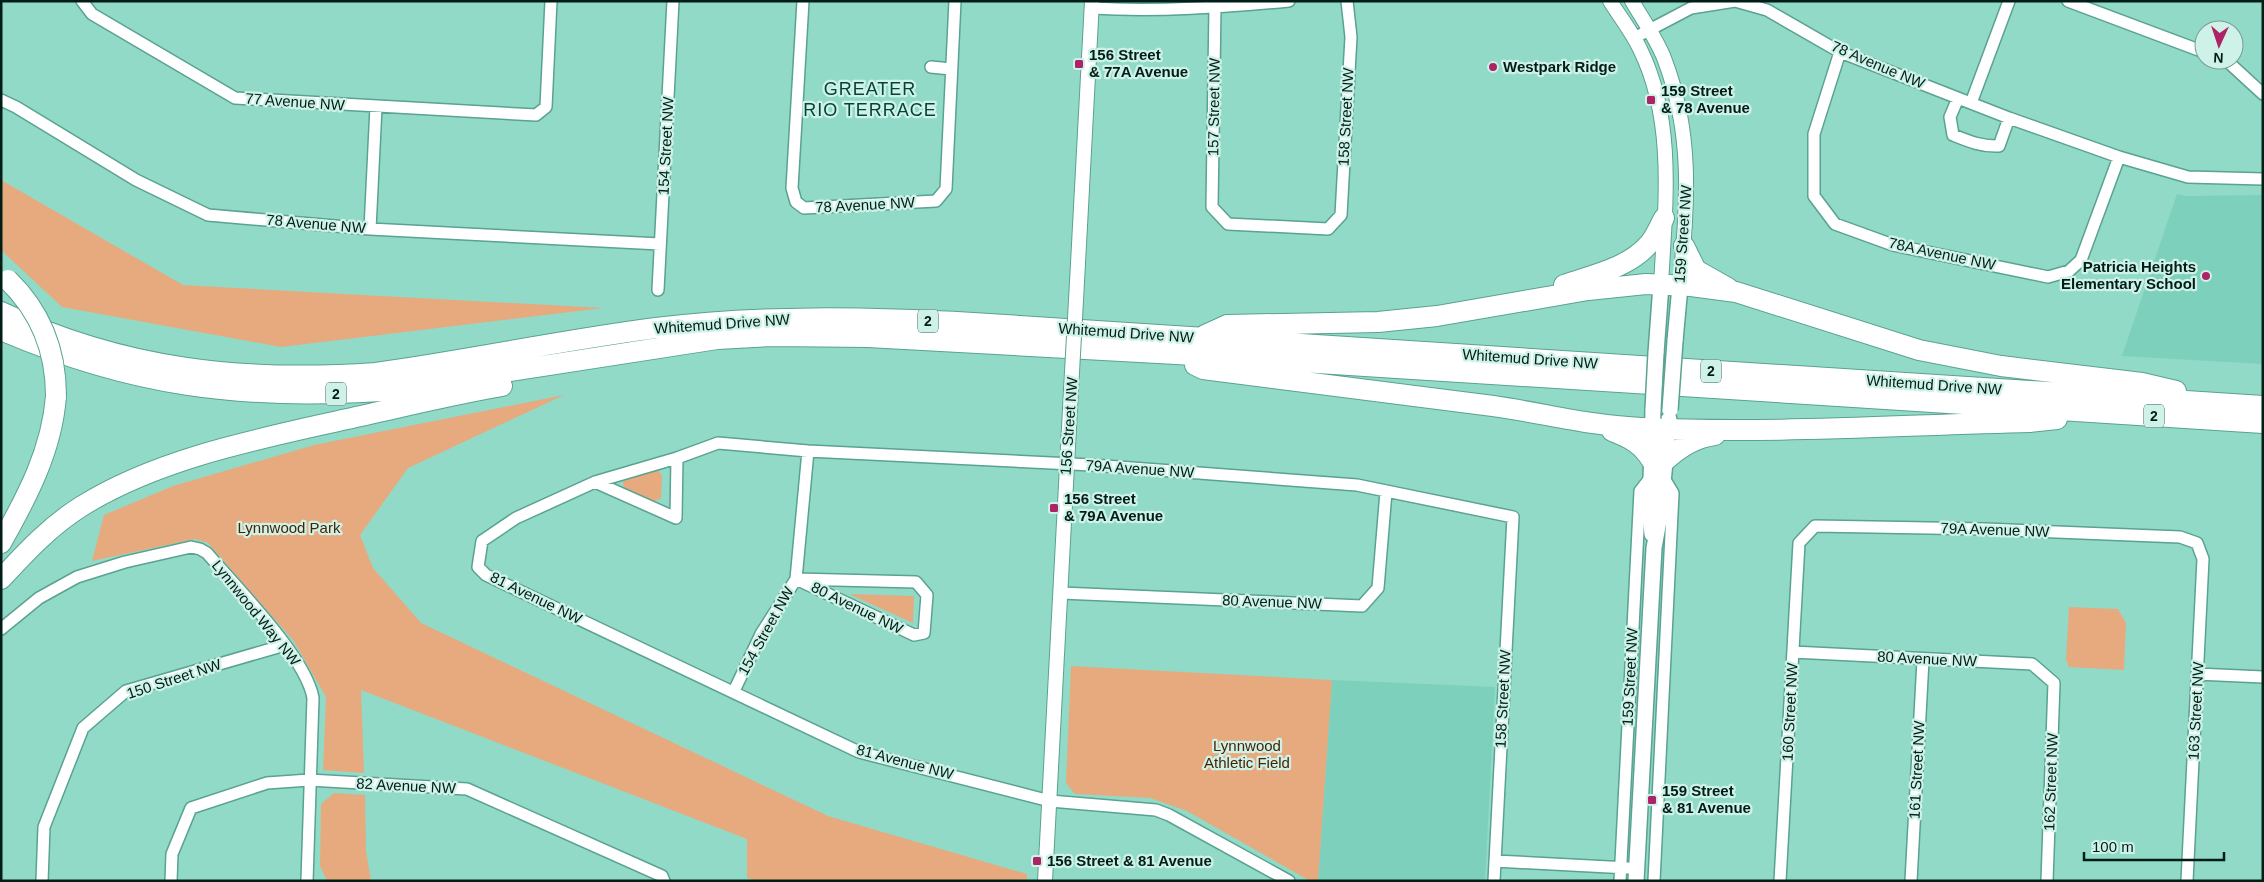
<svg xmlns="http://www.w3.org/2000/svg" width="2264" height="882" font-family="Arial,sans-serif">
<style>
.built{fill:#7dd0bc}
.green{fill:#e7aa7e}
.lines{fill:none;stroke-linecap:round;stroke-linejoin:round}
.minor-casing{stroke:#5aa291;stroke-width:14}
.tertiary-casing{stroke:#5aa291;stroke-width:16}
.secondary-casing{stroke:#5aa291;stroke-width:18}
.motorway-casing{stroke:#5aa291;stroke-width:22}
.minor{stroke:#fff;stroke-width:11}
.tertiary{stroke:#fff;stroke-width:14}
.secondary{stroke:#fff;stroke-width:15}
.motorway{stroke:#fff;stroke-width:20}
.tertiary-bridge-casing{stroke:#5aa291;stroke-width:16;stroke-linecap:butt}
.secondary-bridge-casing{stroke:#5aa291;stroke-width:18;stroke-linecap:butt}
.motorway-bridge-casing{stroke:#5aa291;stroke-width:22;stroke-linecap:butt}
.tertiary-bridge{stroke:#fff;stroke-width:14}
.secondary-bridge{stroke:#fff;stroke-width:15}
.motorway-bridge{stroke:#fff;stroke-width:20}
.poi-dot{fill:#ac2366;stroke:#cff2e8;stroke-width:2}
.labels{text-anchor:middle;stroke-width:4.5;stroke-linejoin:round;paint-order:stroke}
.shield{fill:#cff2e8;stroke:#3e5e56;stroke-width:1}
.shield-label{font-size:14px;font-weight:bold;fill:#001e17}
.poi-label{font-size:15px;font-weight:bold;fill:#001e17;stroke:#cff2e8;text-anchor:start}
.street-label{font-size:15px;fill:#001e17;stroke:#cff2e8}
.park-label{font-size:15px;fill:#4a2200;stroke:#cff2e8}
.quarter-label{font-size:18px;letter-spacing:1px;fill:#044338;stroke:#cff2e8}
</style>
<rect width="100%" height="100%" fill="#91dac7"/>
<!-- built -->
<path class="built" d="M2177 194 2187 196 2263 195V364L2122 356Z
M1332 680 1495 687 1485 881H1318Z"/>
<!-- green -->
<path class="green" d="M1 180 183 285 603 308 281 347 62 307 1 250Z
M564 395 408 468 360 535 373 568 421 623 828 816 1027 874V881H758L747 878V839L361 690 364 773 323 770 326 697 293 640 208 543 195 539 92 561 104 515 173 486 314 445Z
M656 469 662 475 661 498 653 502 624 488 623 481 626 476Z
M849 594 914 596 913 623Z
M2069 607 2118 609 2126 623 2124 670 2069 667 2066 660Z
M1071 666 1332 680 1318 881H1310L1187 811 1150 798 1075 794 1066 783Z
M334 793 365 795 366 851 371 881H327L320 866 321 804Z"/>
<g class="lines">
<defs>
<path id="minor" d="M82 1 92 14 235 98 536 115 546 107 551 1
M803 1 792 188 796 202 804 208 936 201 946 189 955 1
M2068 1 2204 52
M1215 7 1212 207 1228 224 1328 229 1341 215 1351 37 1347 1
M1092 8C1158 12 1224 7 1289 1
M1634 38 1691 8 1735 1 1767 10 1840 52 2009 118 2119 157 2188 177 2263 179
M1840 52 1814 134V196L1835 224 1893 245 2048 277 2069 271 2081 260 2119 157
M2226 60 2263 94
M931 67 951 69
M1958 98 1950 117 1953 135C1968 141 1982 147 1999 146L2009 118
M1 100 16 107 136 180 208 215 370 229 660 244
M1971 103 2009 1
M370 229 376 107
M658 290 673 1
M595 482 676 518 677 458
M796 579 916 582 927 595 924 633 914 635Z
M1061 593 1362 606 1378 588 1386 492
M1 629 39 598 77 577 125 562 191 547 200 549 207 553C236 587 306 657 313 698L307 881
M1793 652 2032 664 2054 683 2047 881
M2197 674 2263 677
M734 691 761 634 796 579 808 451
M1495 861 1628 868
M42 881 44 827 83 728 126 691 285 645
M171 881 172 854 191 808 267 783 309 780 467 789 662 876 664 881
M1289 881 1169 815 1156 810 1050 801 859 752 486 575 478 567 482 541 516 518 595 482 677 458 718 443 808 451 1092 465 1357 485 1513 517 1494 881
M1620 881 1640 491 1651 477
M1654 881 1673 493 1664 478
M1780 881 1799 543 1815 526 1985 529 2180 537 2197 543 2203 559 2187 881
M1911 881 1923 660"/>
<path id="tertiary" d="M1610 1C1620 17 1632 32 1640 49 1676 122 1665 207 1661 285
M1632 1C1643 20 1656 38 1664 58 1694 136 1687 205 1680 286
M1077 282 1092 1
M1045 881 1071 390"/>
<path id="secondary" d="M1675 341 1680 286
M1656 353 1661 285
M1652 534 1650 515 1653 409
M1636 881 1654 548 1660 515 1669 419"/>
<path id="motorway" d="M1684 246 1696 270 1728 288
M1564 285C1592 275 1628 268 1648 245 1655 238 1659 227 1664 218
M1 312C124 370 242 382 376 373 470 360 562 340 656 328 762 315 867 317 973 323L2263 406
M1 330C131 386 241 400 381 391L717 339 772 336 868 337 1176 354 2263 423
M1205 335 1227 325 1378 322 1437 316 1588 290 1646 284 1691 286 1736 292 1919 350 2001 366 2142 383 2176 391
M1195 365 1203 369C1300 381 1397 393 1493 406 1543 413 1591 426 1642 428 1771 434 1900 425 2030 422L2057 419
M1612 431C1630 438 1642 444 1652 461
M1666 460C1679 448 1697 437 1715 435
M1 543C27 497 52 450 56 396
M1 579C26 552 50 526 82 506 159 458 259 439 347 419 398 408 450 395 502 386"/>
</defs>
<!-- minor casing -->
<use href="#minor" class="minor-casing"/>
<!-- tertiary casing -->
<use href="#tertiary" class="tertiary-casing"/>
<!-- secondary casing -->
<use href="#secondary" class="secondary-casing"/>
<!-- motorway casing -->
<use href="#motorway" class="motorway-casing"/>
<!-- minor -->
<use href="#minor" class="minor"/>
<!-- tertiary -->
<use href="#tertiary" class="tertiary"/>
<!-- secondary -->
<use href="#secondary" class="secondary"/>
<!-- motorway -->
<use href="#motorway" class="motorway"/>
<defs>
<path id="tertiary-bridge" d="M1071 390 1077 282"/>
<path id="secondary-bridge" d="M1653 409 1656 353
M1670 410 1675 341"/>
<path id="motorway-bridge" d="M8 280C41 312 56 351 56 396"/>
</defs>
<!-- tertiary-bridge casing -->
<use href="#tertiary-bridge" class="tertiary-bridge-casing"/>
<!-- secondary-bridge casing -->
<use href="#secondary-bridge" class="secondary-bridge-casing"/>
<!-- motorway-bridge casing -->
<use href="#motorway-bridge" class="motorway-bridge-casing"/>
<!-- tertiary-bridge -->
<use href="#tertiary-bridge" class="tertiary-bridge"/>
<!-- secondary-bridge -->
<use href="#secondary-bridge" class="secondary-bridge"/>
<!-- motorway-bridge -->
<use href="#motorway-bridge" class="motorway-bridge"/>
</g>
<!-- markers -->
<g class="poi-dot">
<rect x="1074" y="59" width="10" height="10" rx="2.5"/>
<circle cx="1493" cy="67" r="5"/>
<rect x="1646" y="95" width="10" height="10" rx="2.5"/>
<circle cx="2206" cy="276" r="5"/>
<rect x="1049" y="503" width="10" height="10" rx="2.5"/>
<rect x="1647" y="795" width="10" height="10" rx="2.5"/>
<rect x="1032" y="856" width="10" height="10" rx="2.5"/>
</g>
<g class="labels">
<!-- shield labels -->
<g class="shield">
<rect x="918" y="309.5" width="20" height="23" rx="4"/>
<rect x="1701" y="359.5" width="20" height="23" rx="4"/>
<rect x="326" y="382.5" width="20" height="23" rx="4"/>
<rect x="2144" y="404.5" width="20" height="23" rx="4"/>
</g>
<g class="shield-label">
<text x="928" y="326">2</text>
<text x="1711" y="376">2</text>
<text x="336" y="399">2</text>
<text x="2154" y="421">2</text>
</g>
<!-- poi labels -->
<g class="poi-label">
<text x="1089" y="60">156 Street<tspan x="1089" dy="17">&amp; 77A Avenue</tspan></text>
<text x="1503" y="72">Westpark Ridge</text>
<text x="1661" y="96">159 Street<tspan x="1661" dy="17">&amp; 78 Avenue</tspan></text>
<text x="2196" y="272" text-anchor="end">Patricia Heights<tspan x="2196" dy="17">Elementary School</tspan></text>
<text x="1064" y="504">156 Street<tspan x="1064" dy="17">&amp; 79A Avenue</tspan></text>
<text x="1662" y="796">159 Street<tspan x="1662" dy="17">&amp; 81 Avenue</tspan></text>
<text x="1047" y="866">156 Street &amp; 81 Avenue</text>
</g>
<!-- street labels -->
<g class="street-label">
<text transform="translate(1878 65) rotate(23)" y="5">78 Avenue NW</text>
<text transform="translate(295 102) rotate(4)" y="5">77 Avenue NW</text>
<text transform="translate(1214 107) rotate(-89)" y="5">157 Street NW</text>
<text transform="translate(1346 117) rotate(-87)" y="5">158 Street NW</text>
<text transform="translate(666 146) rotate(-87)" y="5">154 Street NW</text>
<text transform="translate(865 205) rotate(-3)" y="5">78 Avenue NW</text>
<text transform="translate(316 224) rotate(5)" y="5">78 Avenue NW</text>
<text transform="translate(1683 234) rotate(-86)" y="5">159 Street NW</text>
<text transform="translate(1942 254) rotate(12)" y="5">78A Avenue NW</text>
<text transform="translate(722 324) rotate(-4)" y="5">Whitemud Drive NW</text>
<text transform="translate(1126 333) rotate(4)" y="5">Whitemud Drive NW</text>
<text transform="translate(1530 359) rotate(4)" y="5">Whitemud Drive NW</text>
<text transform="translate(1934 385) rotate(4)" y="5">Whitemud Drive NW</text>
<text transform="translate(1069 426) rotate(-86)" y="5">156 Street NW</text>
<text transform="translate(1140 469) rotate(4)" y="5">79A Avenue NW</text>
<text transform="translate(1995 530) rotate(2)" y="5">79A Avenue NW</text>
<text transform="translate(536 598) rotate(26)" y="5">81 Avenue NW</text>
<text transform="translate(1272 602) rotate(2)" y="5">80 Avenue NW</text>
<text transform="translate(857 608) rotate(26)" y="5">80 Avenue NW</text>
<text transform="translate(256 613) rotate(51)" y="5">Lynnwood Way NW</text>
<text transform="translate(766 631) rotate(-61)" y="5">154 Street NW</text>
<text transform="translate(1927 659) rotate(3)" y="5">80 Avenue NW</text>
<text transform="translate(1630 677) rotate(-87)" y="5">159 Street NW</text>
<text transform="translate(174 679) rotate(-18)" y="5">150 Street NW</text>
<text transform="translate(1503 699) rotate(-87)" y="5">158 Street NW</text>
<text transform="translate(2196 711) rotate(-87)" y="5">163 Street NW</text>
<text transform="translate(1790 712) rotate(-87)" y="5">160 Street NW</text>
<text transform="translate(905 762) rotate(15)" y="5">81 Avenue NW</text>
<text transform="translate(1917 770) rotate(-87)" y="5">161 Street NW</text>
<text transform="translate(2051 782) rotate(-88)" y="5">162 Street NW</text>
<text transform="translate(406 786) rotate(3)" y="5">82 Avenue NW</text>
</g>
<!-- park labels -->
<g class="park-label">
<text x="289" y="533">Lynnwood Park</text>
<text x="1247" y="751">Lynnwood<tspan x="1247" dy="17">Athletic Field</tspan></text>
</g>
<!-- quarter labels -->
<g class="quarter-label">
<text x="870" y="95">GREATER<tspan x="870" dy="21">RIO TERRACE</tspan></text>
</g>
</g>
<!-- border -->
<rect width="2264" height="882" fill="none" stroke="#001e17" stroke-width="5"/>
<!-- north arrow -->
<g transform="translate(2219 45) rotate(183)"><circle r="24" fill="#cff2e8" stroke="#7c9d94"/>
<path d="M0-4L9 19L0 12L-9 19Z" fill="#ac2366"/>
<text y="-8" font-size="14" font-weight="bold" text-anchor="middle" fill="#001e17">N</text>
</g>
<!-- scale -->
<path d="M2084 852v8h140v-8" fill="none" stroke="#001e17" stroke-width="2.5"/>
<text x="2092" y="852" font-size="15" fill="#001e17" stroke="#cff2e8" stroke-width="4" paint-order="stroke">100 m</text>
</svg>
